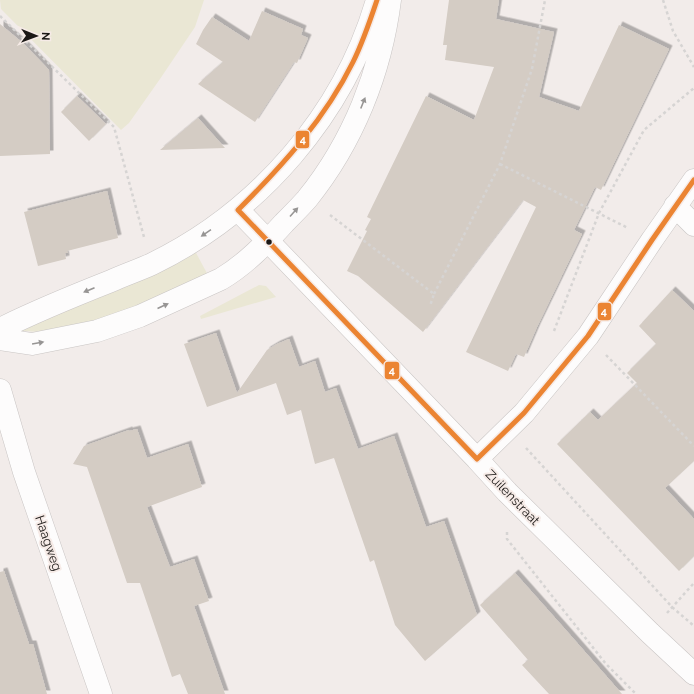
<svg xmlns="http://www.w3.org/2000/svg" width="694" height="694" font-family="Raleway,sans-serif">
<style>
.green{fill:#eae7d4}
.building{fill:#d4ccc4;filter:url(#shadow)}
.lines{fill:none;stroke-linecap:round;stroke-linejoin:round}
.minor-casing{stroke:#c9c5c4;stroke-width:23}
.tertiary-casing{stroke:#c9c5c4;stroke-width:23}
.path{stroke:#d6d4d3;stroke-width:2.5;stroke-dasharray:3 3;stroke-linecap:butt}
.minor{stroke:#fdfcfc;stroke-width:22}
.tertiary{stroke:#fdfcfc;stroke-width:22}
.bus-1-casing{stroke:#f6ebe7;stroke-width:8}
.bus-1{stroke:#eb8432;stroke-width:5}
.oneway{fill:#979594}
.bus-dot{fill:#1b1816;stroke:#f6ebe7;stroke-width:1.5}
.labels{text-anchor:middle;stroke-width:4;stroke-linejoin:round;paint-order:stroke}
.street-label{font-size:13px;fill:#1b1816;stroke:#f6ebe7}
.line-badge{stroke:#f6ebe7;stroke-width:1.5}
.badge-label{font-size:11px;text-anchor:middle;font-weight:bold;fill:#fff}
</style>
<defs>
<filter id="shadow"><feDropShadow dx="3.5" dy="-3.5" stdDeviation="0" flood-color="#0004"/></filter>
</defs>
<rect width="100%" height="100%" fill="#f2ecea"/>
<!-- green -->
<path class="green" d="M0 0H204L195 27 160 79 129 123 121 130 1 9Z
M195 251 209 277 115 318 44 332 21 331 20 328Z
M259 285 266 286 276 297 201 319 200 316Z"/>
<!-- building -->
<path class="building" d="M449 0H499L496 19 554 32 539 97 579 111 619 25 669 49 601 190 595 187 574 230 582 234 537 327 524 357 516 354 508 371 466 352 536 207 523 200 423 332 358 276 347 271 367 231 365 230 371 219 367 217 426 96 474 120 494 67 445 60 447 45H443Z
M262 11 303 29 301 35 308 38 297 63 294 62 255 122 198 84 223 62 196 44 203 30 212 17 249 41Z
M0 24 24 44 49 70 50 154 0 156Z
M77 96 106 124 89 141 61 112Z
M198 118 225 148 160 150Z
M107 191 118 238 67 251 68 253H65L66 259 38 266 24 212Z
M672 290 694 311V461L665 488 694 519V556L679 571 557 444 590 412 598 420 637 383 627 373 656 344 639 326Z
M216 333 237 393 267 350 277 344 289 339 299 367 315 361 325 392 336 388 358 449 394 436 426 527 444 521 477 615 425 661 395 625 374 560 370 562 334 458 315 464 301 410 287 415 276 383 207 407 184 344Z
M137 429 147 458 188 444 202 487 147 507 170 567 194 559 209 601 194 606 225 694H188L180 674 172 677 140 583H127L87 467 73 464 84 446 129 430V431Z
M4 571 29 644H33L47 694H0V572Z
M515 573 564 628 622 694H549L522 665 528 660 480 605Z"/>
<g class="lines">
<defs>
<path id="minor" d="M675 206 694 225
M268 241 477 459 507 492 650 633 694 674
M0 390 24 472 101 694
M477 459 524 413 588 336 652 240 694 180"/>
<path id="tertiary" d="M238 210 268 241
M0 329C36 311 73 296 111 281 124 275 139 270 152 264 259 212 344 114 377 0
M0 339 32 344 97 331 140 316 221 279C246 264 265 244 284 223 292 215 300 207 307 199 353 142 381 72 390 0"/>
</defs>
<!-- minor casing -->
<use href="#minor" class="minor-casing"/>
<!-- tertiary casing -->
<use href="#tertiary" class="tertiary-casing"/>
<!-- path -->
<path class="path" d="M663 0 673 31 694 67
M0 16 114 127 144 237
M500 164 628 228
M330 215 434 294 430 306
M434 294 500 164 532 69 545 0
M554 331 599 213 644 130 694 88
M606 355 694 446
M526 448 672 607 694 626
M507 532V539L606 664 636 694
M667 613 694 583"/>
<!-- minor -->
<use href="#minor" class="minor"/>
<!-- tertiary -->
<use href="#tertiary" class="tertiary"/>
<defs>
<path id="bus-1" d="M377 0C370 21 363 42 353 62 325 119 283 165 238 210L477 459 524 413 588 336 652 240 694 180"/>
</defs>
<!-- bus-1 casing -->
<use href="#bus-1" class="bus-1-casing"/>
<!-- bus-1 -->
<use href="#bus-1" class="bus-1"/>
</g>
<!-- one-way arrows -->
<defs><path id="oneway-solid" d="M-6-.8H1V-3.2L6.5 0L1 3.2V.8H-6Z"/></defs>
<g class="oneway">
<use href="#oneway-solid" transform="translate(363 103) rotate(-68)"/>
<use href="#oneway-solid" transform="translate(294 212) rotate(-48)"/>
<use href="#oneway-solid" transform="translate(206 233) rotate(146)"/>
<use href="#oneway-solid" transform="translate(89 290) rotate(157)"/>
<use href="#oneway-solid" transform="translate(163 306) rotate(-24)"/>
<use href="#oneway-solid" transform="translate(38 343) rotate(-10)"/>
</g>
<!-- markers -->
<circle class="bus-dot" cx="269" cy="242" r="3.5"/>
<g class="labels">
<!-- street labels -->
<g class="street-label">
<text transform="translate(513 497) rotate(46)" y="5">Zuilenstraat</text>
<text transform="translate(49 543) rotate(71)" y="5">Haagweg</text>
</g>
</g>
<g class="line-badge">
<rect x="295" y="130" width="15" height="19" rx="4" fill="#eb8432"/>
<rect x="597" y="302" width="15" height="19" rx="4" fill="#eb8432"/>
<rect x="384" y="361" width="16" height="19" rx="4" fill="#eb8432"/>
</g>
<g class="badge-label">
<text x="303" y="143">4</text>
<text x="604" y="315">4</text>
<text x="392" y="374">4</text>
</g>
<!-- north arrow -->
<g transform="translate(36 36) rotate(91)" stroke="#f6ebe7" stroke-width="3" paint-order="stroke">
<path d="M0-3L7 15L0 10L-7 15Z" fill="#1b1816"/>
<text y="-6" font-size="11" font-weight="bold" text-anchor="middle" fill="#1b1816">N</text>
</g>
</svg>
